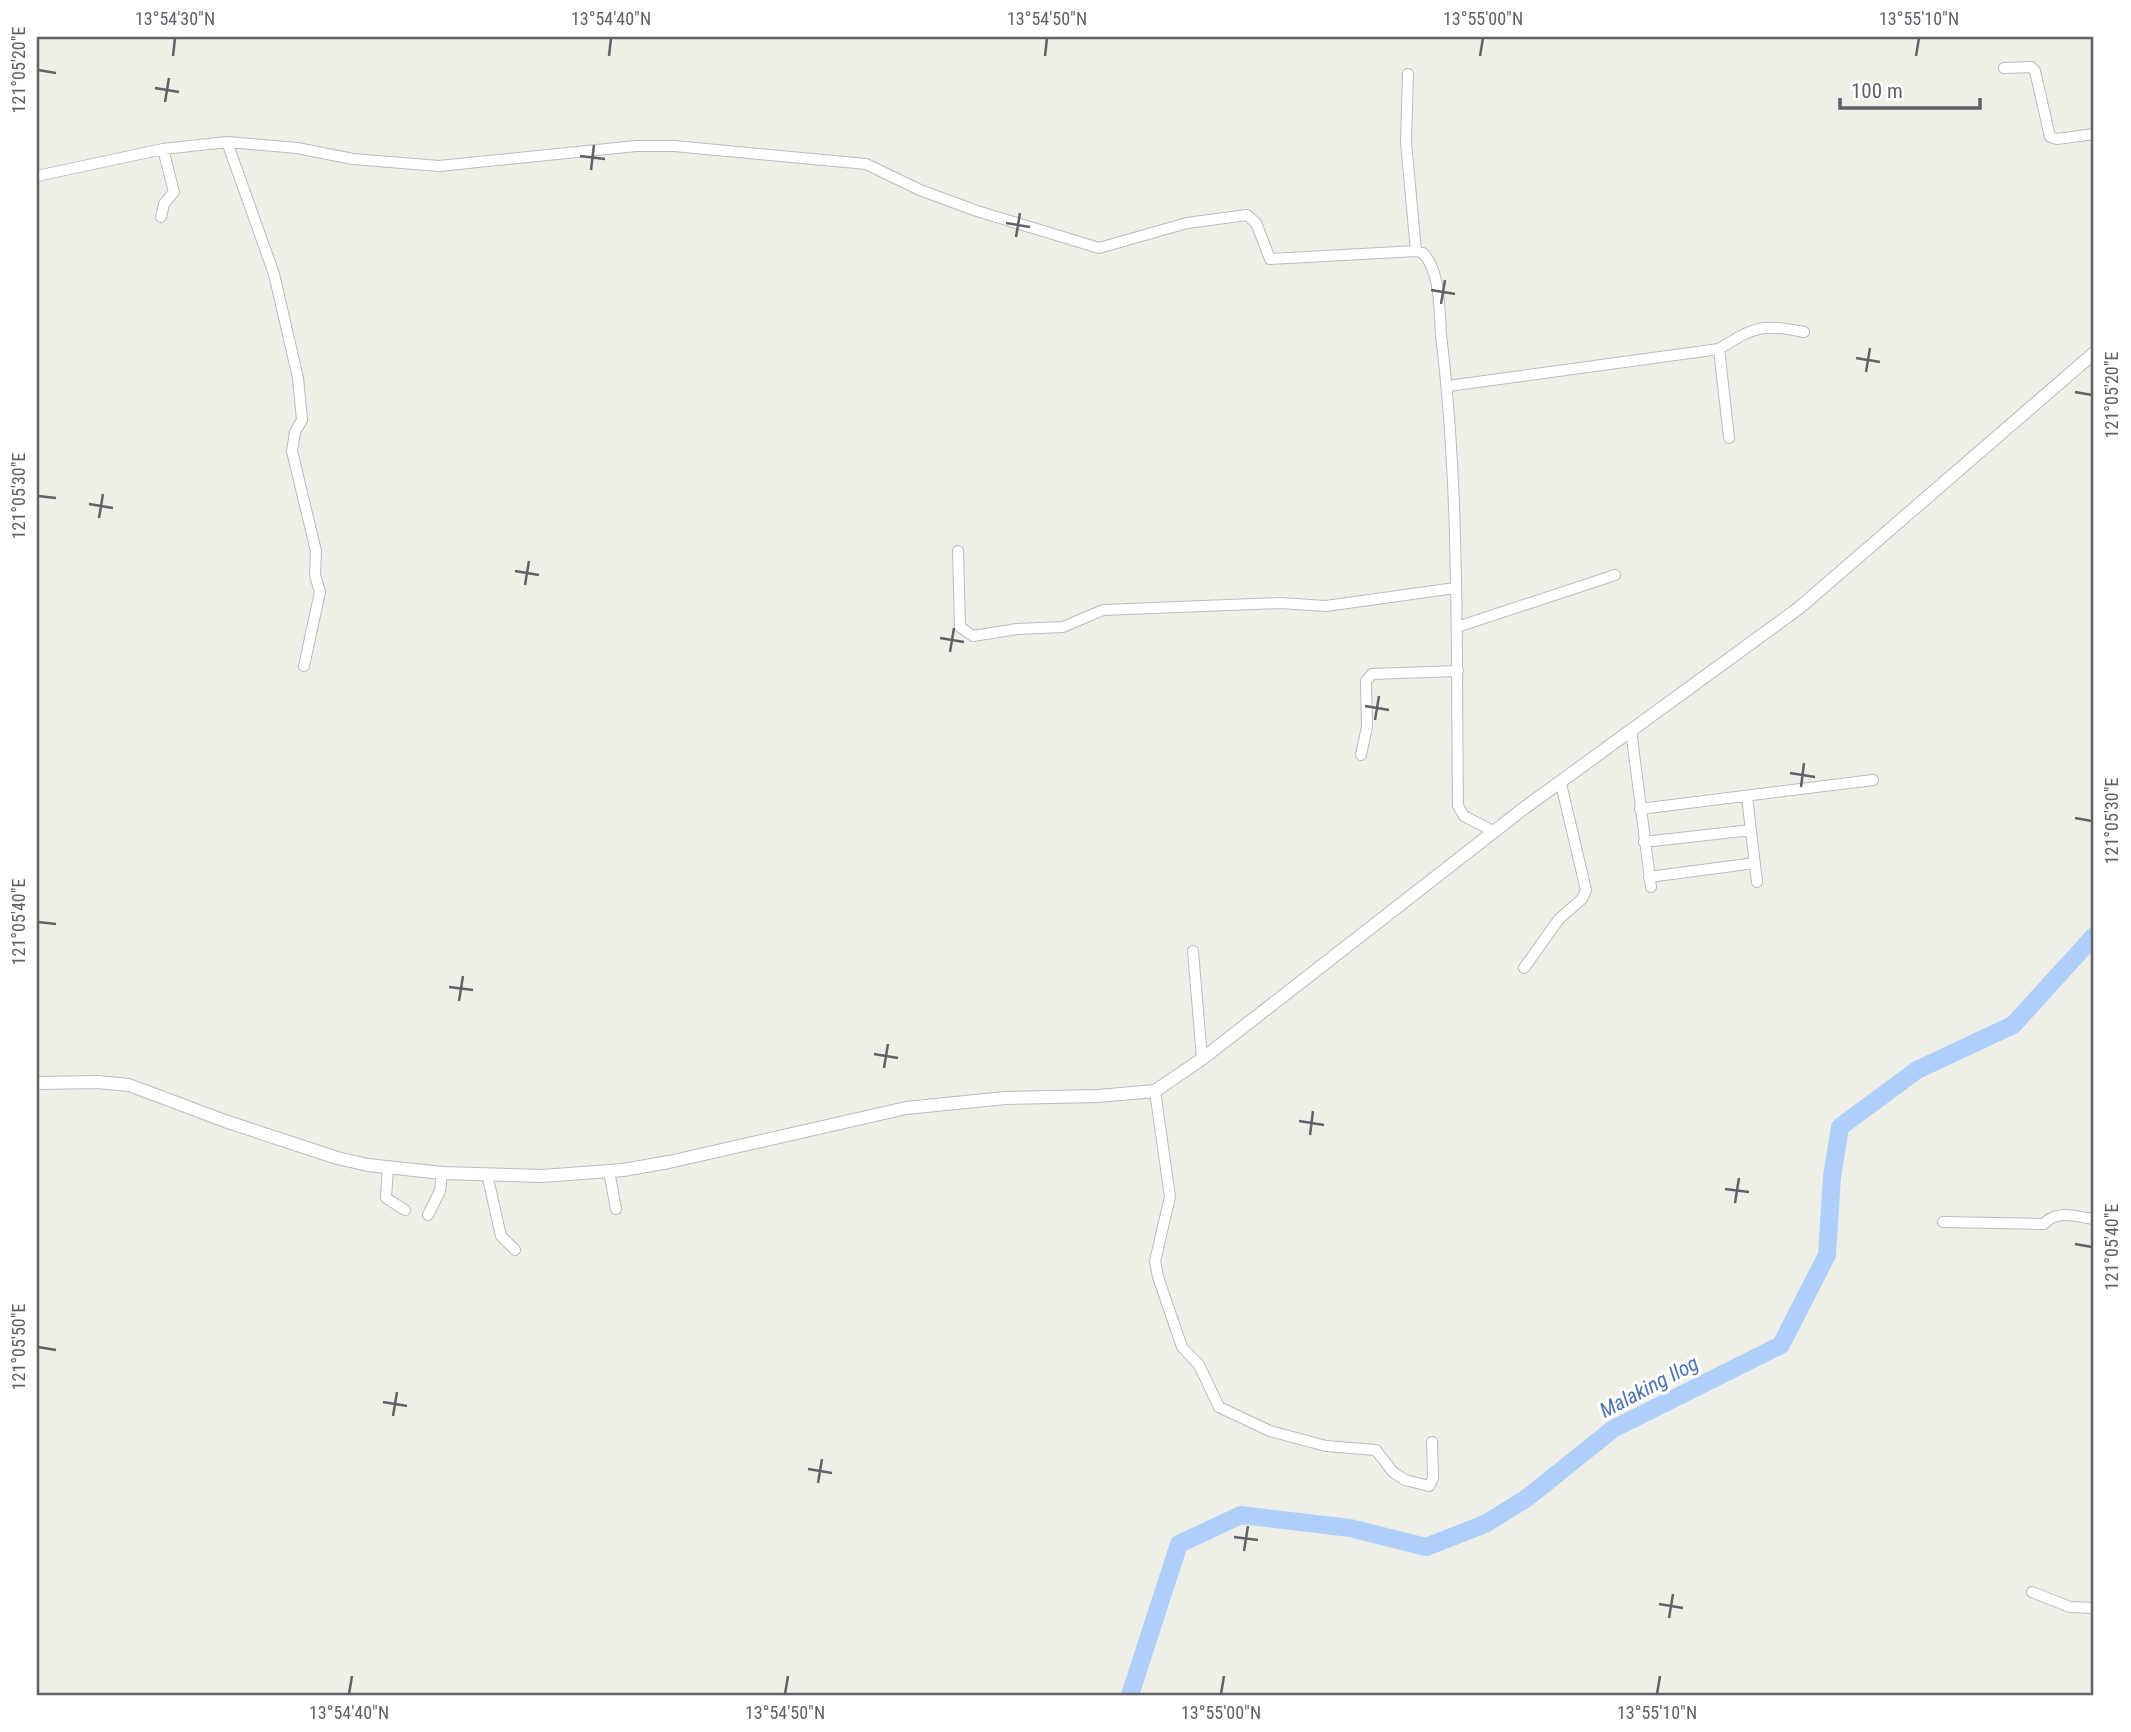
<svg xmlns="http://www.w3.org/2000/svg" width="2131" height="1732" font-family="'Roboto Condensed',sans-serif">
<style>
.lines{fill:none;stroke-linecap:round;stroke-linejoin:round}
.river{stroke:#aecff9;stroke-width:18}
.minor-casing{stroke:#b9bbbf;stroke-width:12}
.tertiary-casing{stroke:#b9bbbf;stroke-width:14}
.minor{stroke:#fff;stroke-width:10}
.tertiary{stroke:#fff;stroke-width:12}
.ticks{fill:none;stroke:#5f6166;stroke-width:2.5}
.labels{text-anchor:middle;stroke-width:6;stroke-linejoin:round;paint-order:stroke}
.water-label{font-size:21px;font-style:italic;fill:#4e73b2;stroke:#fff}
.neatline{fill:none;stroke:#5f6166;stroke-width:2.5}
.ticks-label{font-size:18px;text-anchor:middle;fill:#5f6166}
</style>
<rect width="100%" height="100%" fill="#efefe7"/>
<g class="lines">
<!-- river -->
<path class="river" d="M1130 1695 1179 1544 1241 1515 1350 1528 1426 1547 1485 1524 1527 1498 1613 1429 1781 1345 1827 1255 1832 1177 1840 1127 1917 1070 2013 1025 2094 936"/>
<defs>
<path id="minor" d="M2004 68 2031 67 2035 71 2050 137 2057 139 2094 134
M1408 74 1406 142 1416 251
M227 142 274 274 298 378 302 420 295 432 292 451 316 551 315 575 320 592 304 666
M37 176 163 149 227 142 297 148 353 159 439 166 636 146H674L866 164 920 190 977 211 1099 248 1187 223 1247 215 1256 223 1270 259 1416 251 1423 253C1441 272 1439 310 1441 335 1460 491 1456 649 1458 806L1464 816 1493 831
M161 217 164 204 174 192 163 149
M1719 349 1729 438
M1448 386 1719 349C1756 326 1761 324 1804 332
M958 551 960 627 973 636 1017 629 1063 627 1103 610 1280 603 1326 606 1455 588
M1457 627 1615 575
M1631 730 1651 887
M1361 755 1367 727 1366 681 1372 674 1458 671
M1747 797 1757 882
M1640 809 1873 780
M1644 842 1751 830
M1649 877 1755 863
M1193 951 1202 1059
M1524 968 1559 919 1582 899 1586 890 1561 784
M1155 1091 1170 1197 1155 1261 1158 1277 1182 1347 1199 1365 1219 1407 1270 1431 1326 1446 1376 1450 1393 1472 1405 1480 1429 1486 1433 1478 1432 1442
M388 1168 386 1198 405 1210
M609 1171 616 1209
M487 1174 501 1236 515 1250
M428 1215 440 1191 442 1173
M1943 1222 2044 1224C2056 1209 2077 1217 2094 1219
M2032 1592 2070 1607 2094 1608"/>
<path id="tertiary" d="M37 1083 97 1082 129 1085 225 1121 337 1158 368 1165 442 1173 542 1176 623 1170 669 1162 906 1108 1005 1098 1098 1096 1155 1091 1202 1059 1523 809 1799 608 2094 353"/>
</defs>
<!-- minor casing -->
<use href="#minor" class="minor-casing"/>
<!-- tertiary casing -->
<use href="#tertiary" class="tertiary-casing"/>
<!-- minor -->
<use href="#minor" class="minor"/>
<!-- tertiary -->
<use href="#tertiary" class="tertiary"/>
</g>
<!-- ticks -->
<path class="ticks" d="M173 56 175 38M609 56 611 38M1045 56 1047 38M1480 56 1483 38M1916 56 1919 38M38 70 56 73M155 88 179 92M165 102 169 78M580 156 605 159M591 170 594 145M1006 223 1030 227M1016 237 1020 213M1431 290 1455 294M1441 304 1445 280M1856 358 1880 362M1866 372 1870 348M2075 392 2092 395M38 496 56 498M89 504 113 508M99 518 103 494M515 571 539 575M525 585 529 561M940 638 964 642M950 652 954 628M1365 706 1389 710M1375 720 1379 696M1790 773 1815 777M1801 787 1804 763M2075 818 2092 821M38 922 56 924M449 987 473 990M459 1001 463 976M874 1054 898 1058M884 1068 888 1044M1299 1121 1324 1125M1310 1135 1313 1111M1725 1189 1749 1192M1735 1203 1739 1178M2075 1244 2092 1247M38 1347 56 1350M383 1402 407 1406M393 1416 397 1392M808 1469 832 1473M818 1483 822 1459M1234 1537 1258 1540M1244 1551 1248 1526M1659 1604 1683 1608M1669 1618 1673 1594M349 1694 352 1676M785 1694 788 1676M1221 1694 1224 1676M1657 1694 1660 1676"/>
<g class="labels">
<!-- water labels -->
<g class="water-label">
<text transform="translate(1649 1387) rotate(-28)" y="7">Malaking Ilog</text>
</g>
</g>
<!-- border -->
<rect width="2131" height="1732" fill="none" stroke="#ffffff" stroke-width="77"/>
<!-- scale -->
<path d="M1840 98v10h140v-10" fill="none" stroke="#5f6166" stroke-width="3.5"/>
<text x="1851" y="98" font-size="21" fill="#5f6166" stroke="#ffffff" stroke-width="5" paint-order="stroke">100 m</text>
<rect x="38" y="38" width="2054" height="1656" class="neatline"/>
<g class="ticks-label">
<text x="175" y="25">13°54'30"N</text>
<text x="611" y="25">13°54'40"N</text>
<text x="1047" y="25">13°54'50"N</text>
<text x="1483" y="25">13°55'00"N</text>
<text x="1919" y="25">13°55'10"N</text>
<text transform="translate(19 70) rotate(-90)" y="6">121°05'20"E</text>
<text transform="translate(2112 395) rotate(-90)" y="6">121°05'20"E</text>
<text transform="translate(19 496) rotate(-90)" y="6">121°05'30"E</text>
<text transform="translate(2112 821) rotate(-90)" y="6">121°05'30"E</text>
<text transform="translate(19 922) rotate(-90)" y="6">121°05'40"E</text>
<text transform="translate(2112 1247) rotate(-90)" y="6">121°05'40"E</text>
<text transform="translate(19 1347) rotate(-90)" y="6">121°05'50"E</text>
<text x="349" y="1719">13°54'40"N</text>
<text x="785" y="1719">13°54'50"N</text>
<text x="1221" y="1719">13°55'00"N</text>
<text x="1657" y="1719">13°55'10"N</text>
</g>
</svg>
